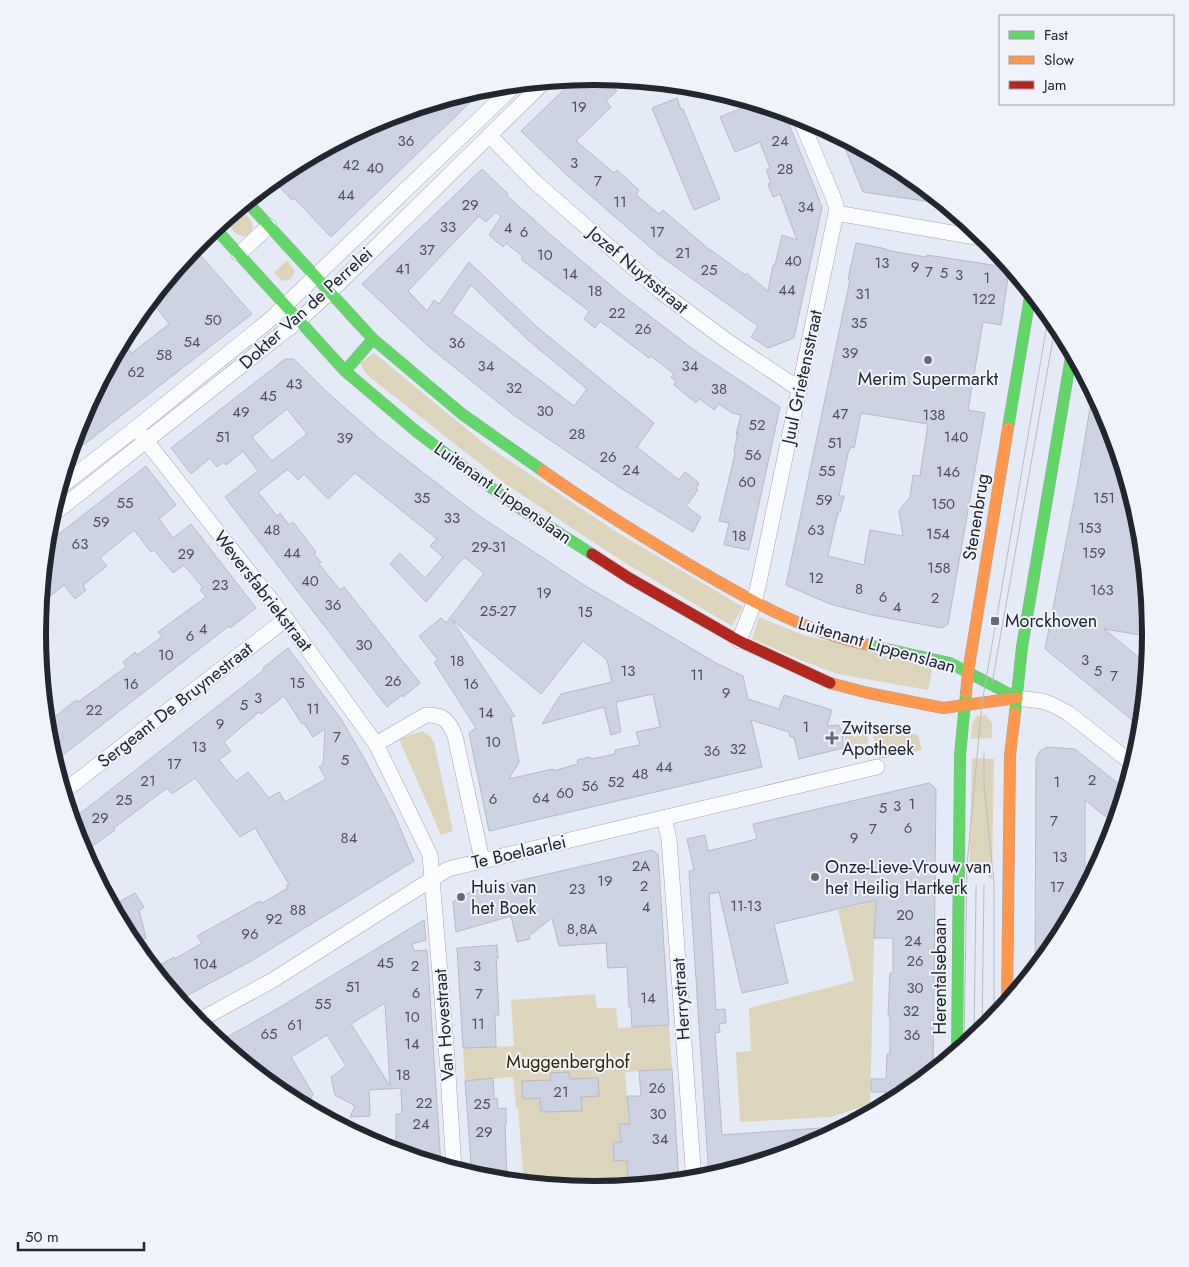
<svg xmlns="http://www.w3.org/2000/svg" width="1189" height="1267" font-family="Jost,sans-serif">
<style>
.green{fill:#dcd5bc}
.building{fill:#cdd3e3;stroke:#b6bbc4;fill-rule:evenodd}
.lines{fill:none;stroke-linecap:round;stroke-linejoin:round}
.street-casing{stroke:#a3a6b0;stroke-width:16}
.fast-casing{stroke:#a3a6b0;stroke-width:12}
.slow-casing{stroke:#a3a6b0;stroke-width:12}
.jam-casing{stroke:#a3a6b0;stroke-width:12}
.street{stroke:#fbfcfe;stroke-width:15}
.fast{stroke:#63d668;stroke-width:11}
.slow{stroke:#ff974d;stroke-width:11}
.jam{stroke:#b3261e;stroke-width:11}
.tram{stroke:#bbbcbf;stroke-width:1}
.poi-dot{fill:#676b74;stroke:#f0f3fc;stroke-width:2}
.labels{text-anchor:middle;stroke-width:4;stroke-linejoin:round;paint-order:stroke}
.number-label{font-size:15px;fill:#4e525c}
.street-label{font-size:18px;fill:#23262e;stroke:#f0f3fc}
.poi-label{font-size:18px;fill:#23262e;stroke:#f0f3fc;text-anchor:start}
.park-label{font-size:18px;fill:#332803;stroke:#f0f3fc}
.rim{fill:none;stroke:#23262e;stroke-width:6}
</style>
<rect width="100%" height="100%" fill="#e4eaf6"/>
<!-- green -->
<path class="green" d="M240 208C244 212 250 217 252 223 255 232 247 239 238 235 233 232 228 224 224 220Z
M287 260 295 271 291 279 282 281 274 273Z
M374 353 486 445 618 533 743 607 732 626 625 563 507 485 366 374 360 363Z
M759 617 803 635 933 665 928 690 838 674 803 661 752 639Z
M986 715 992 723V738L971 739 972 722 977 716Z
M870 724 918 735 922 750 879 759Z
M865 725 869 743 847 747 843 730Z
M422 731 430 736 434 742 453 831 441 835 399 739Z
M972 758 994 759 992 879 989 878V872L984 864C974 863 971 871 969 880Z
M875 901 870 1104 831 1117 740 1122 736 1052 751 1051 749 1008 854 981 838 910Z
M595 994 597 1008H616L618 1028 669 1025 672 1069 625 1072 632 1159 627 1160 628 1187 594 1190 524 1184 518 1108H516L513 1077 465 1081 463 1048 514 1046 511 1000Z"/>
<!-- building -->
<path class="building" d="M595 76 623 79 614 88 617 91 606 101 611 107 576 141 614 173 617 170 639 190 636 195 659 214 663 210 711 251V250L745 275 746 273 768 291 773 265H775L782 235 797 240 780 194 773 197 768 184 771 183 766 170 770 168 760 142 735 152 720 117 744 107 741 99 784 112 816 191 822 208 794 338 768 348 751 337 758 326 659 255 568 176 521 131 576 78Z
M486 87 331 237 294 198 292 200 273 180 285 170 339 142 344 147 364 128 382 119Z
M677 98 681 110 683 109 720 199 694 210 652 108Z
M840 136 904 171 945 204 863 192Z
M482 169 508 194 506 195 551 235 621 294 694 350 780 407 749 550 724 545 729 523 719 521 735 454 734 450 738 433 736 435 741 415 732 413 719 404 714 410 700 399 696 403 674 385 676 381 671 377 674 374 651 356 649 358 600 321 595 328 584 319 589 311 522 260V256L506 243 503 247 489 235 501 217 496 212 486 222 479 216 408 291 427 311 434 300 439 304 469 262 537 327 654 423 637 447 679 480 685 472 699 483 696 488 698 490 686 506 701 517 693 532 622 489 515 416 428 346 362 284ZM471 285 528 340 587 389 574 406 452 313Z
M856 243 882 248 891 251 926 257 927 255 999 266V269L1009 270 1001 325 983 322 968 410 985 413 948 624 942 628 872 615 830 604 786 585 850 280 848 279ZM861 413 928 424 920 476 913 475 910 497 899 511 903 536 870 530 864 565 828 556 838 512H840L844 496H839L848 453 851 447 854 448Z
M194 248 252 314 69 456 80 420 122 341 132 353 169 324 153 303 172 285 167 280Z
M285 359H294L327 392 380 439 478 515 584 585 716 663 743 676 748 699 779 709 784 695 832 710 827 726 839 725 843 736V748L799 759 794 737H790L789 732 751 720 762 767 489 831 469 733 476 728 434 662 438 660 419 636 441 618 446 623 484 573 464 557 426 602 390 564 400 553 425 578 443 557 430 546 437 539 355 473 328 499 304 474 298 480 288 469 258 492 277 516 280 513 289 525 293 522 316 552 314 554 321 562 319 564 340 590 344 587 420 683 403 697 402 695 387 707 225 497 258 471 243 451 226 465 223 462 217 467 210 458 191 474 171 448ZM287 409 307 434 272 461 252 437ZM452 620 541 694 583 641 607 660 612 682 561 694 542 724 604 707 611 735 621 732 616 702 653 694 660 727 636 732 640 745 615 750V754L591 759 590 757 577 760 578 764 553 771V769L509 779 519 762 511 717 515 716Z
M1093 390 1109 421 1141 525 1149 611 1146 610 1141 635 1104 629 1148 665 1142 728 1045 649 1077 486Z
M146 466 176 505 159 519 173 538 191 524 256 608 230 628 229 626 54 762 48 742 47 723 76 700 78 702 126 667 123 662 135 652 137 655 162 637 158 632 206 597 200 590 203 588 184 565 173 573 154 550 151 552 134 530 100 558 107 566 83 585 86 590 75 599 64 585 40 604 46 544Z
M288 648 341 719 364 758 394 814 414 861 251 961 179 1000 153 969 174 957 175 959 202 943 197 936 260 901 262 903 276 895 288 888 286 886 289 884 255 828 240 837 195 778 172 794 167 788 114 828 115 830 83 853 80 846 73 819 264 670 263 668ZM284 696 302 724 304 723 313 737 325 729 323 765 319 767 326 779 285 802 279 792 269 798 248 772 236 781 219 760 231 751 224 742 259 712 261 714Z
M1047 747 1075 749 1126 790 1116 825 1085 800V866H1099L1057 943 1035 970 1036 759 1040 751Z
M929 783 936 789 933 1073 904 1097 886 1106V1092H871V1079H886L887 1054H890V1016H888L890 973H893V938H874L876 900 774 924 788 983 742 993 719 892 709 894 716 1010 725 1009 726 1023 719 1024 720 1032 715 1033 722 1135 849 1126 807 1148 709 1178 689 871 694 870 687 839 705 835 708 851 757 839 753 824Z
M652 850 658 854 669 1025 632 1027 631 1007H629L627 967 608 968 606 943 559 946 552 918 529 936 530 939 517 942 511 916 456 932 453 902 470 892Z
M135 893 144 907 139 910 146 938 133 942 128 933H126L112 906Z
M424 920 426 940 412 944 414 951 427 950 441 1166 396 1153V1114H402L401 1088 369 1090 370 1116 350 1117 355 1106 335 1095 331 1077 346 1066 327 1035 291 1057 313 1094 306 1108 285 1096 218 1042 277 1009ZM385 1003 390 1086 351 1024Z
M497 945 498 958H496L499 1015H495L496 1047 463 1048 457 948Z
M672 1069 679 1182 643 1186 628 1185 627 1160 614 1161 613 1142H621L619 1124H630L627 1096H641L639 1071Z
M569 1072 570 1079 598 1078 599 1096 581 1097 582 1111 541 1112 540 1098 523 1099 522 1081 551 1080 550 1073Z
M493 1078 494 1099 497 1098 498 1109 506 1108V1124H505L507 1182 486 1180 472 1176 465 1081Z"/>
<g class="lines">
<defs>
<path id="street" d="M489 135 535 182 660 291 727 341 799 389
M836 213 987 239
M239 254 269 226
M136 428 286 619 376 744 430 855 447 1058 454 1170
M60 487 136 428 272 318 516 84
M51 516 299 320 330 292 545 81
M739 641 754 603 759 582 836 213V205L833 197 799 116
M1017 698 1042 701 1053 705 1068 713 1134 765
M376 744 426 715C443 714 449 721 455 736L482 860
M63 792 286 619
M664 818 669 839 694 1181
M196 1022 273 980 448 869 877 767"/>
<path id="fast" d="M247 202 373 339 462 414 543 471
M215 228 345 371 417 432 482 481 521 509 592 554
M345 371 373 339
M1008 428 1031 291
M864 644 950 663 1017 698
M1015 713 1022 647 1072 351
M957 1053 960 755 966 693"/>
<path id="slow" d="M543 471C589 504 638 534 688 564 744 597 800 630 864 644
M830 683 868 693 943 708 1017 698
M966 693 968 672 1008 428
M1007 1005 1010 755 1015 713"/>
<path id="jam" d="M592 554 629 578 739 641 830 683"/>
</defs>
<!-- street casing -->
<use href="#street" class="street-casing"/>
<!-- fast casing -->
<use href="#fast" class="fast-casing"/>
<!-- slow casing -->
<use href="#slow" class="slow-casing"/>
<!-- jam casing -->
<use href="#jam" class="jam-casing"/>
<!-- street -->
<use href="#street" class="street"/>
<!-- fast -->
<use href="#fast" class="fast"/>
<!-- slow -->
<use href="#slow" class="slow"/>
<!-- jam -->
<use href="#jam" class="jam"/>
<!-- tram -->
<path class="tram" d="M992 684 1056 322
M984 754V785L994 883V1021
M982 1032 984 885
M974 1039 976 886
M964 1047 967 865 982 703 1049 313"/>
</g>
<!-- markers -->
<g class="poi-dot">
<circle cx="928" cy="360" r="5"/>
<rect x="990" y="616" width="10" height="10" rx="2.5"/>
<path d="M829.5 730.5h5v5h5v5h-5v5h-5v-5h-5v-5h5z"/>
<circle cx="815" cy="877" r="5"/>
<circle cx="461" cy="897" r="5"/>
</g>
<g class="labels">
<!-- number labels -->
<g class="number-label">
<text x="579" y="112">19</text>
<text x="406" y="146">36</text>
<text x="780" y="146">24</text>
<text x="574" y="168">3</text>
<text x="351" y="170">42</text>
<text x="375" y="173">40</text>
<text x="785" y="174">28</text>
<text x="598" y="186">7</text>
<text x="346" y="200">44</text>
<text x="620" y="207">11</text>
<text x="470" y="210">29</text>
<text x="806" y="212">34</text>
<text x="448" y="232">33</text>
<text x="508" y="233">4</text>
<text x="524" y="237">6</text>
<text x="657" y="237">17</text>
<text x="427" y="255">37</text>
<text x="683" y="258">21</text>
<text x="545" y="260">10</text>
<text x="793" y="266">40</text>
<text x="882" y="268">13</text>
<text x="915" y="272">9</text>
<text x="403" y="274">41</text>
<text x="709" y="275">25</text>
<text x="929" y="277">7</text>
<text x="944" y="278">5</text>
<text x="570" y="279">14</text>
<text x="959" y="280">3</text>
<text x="987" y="283">1</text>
<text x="787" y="295">44</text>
<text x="595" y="296">18</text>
<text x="863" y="299">31</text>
<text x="984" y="304">122</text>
<text x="617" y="318">22</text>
<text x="213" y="325">50</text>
<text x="859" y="328">35</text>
<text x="643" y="334">26</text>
<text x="192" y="347">54</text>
<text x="457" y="348">36</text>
<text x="850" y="358">39</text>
<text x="164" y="360">58</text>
<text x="486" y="371">34</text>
<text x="690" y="371">34</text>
<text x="136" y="377">62</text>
<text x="294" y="389">43</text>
<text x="514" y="393">32</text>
<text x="719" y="394">38</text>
<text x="268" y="401">45</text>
<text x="545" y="416">30</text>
<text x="241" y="417">49</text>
<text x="840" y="419">47</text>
<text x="934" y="420">138</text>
<text x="757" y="430">52</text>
<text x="577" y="439">28</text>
<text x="223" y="442">51</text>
<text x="956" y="442">140</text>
<text x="345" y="443">39</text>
<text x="835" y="448">51</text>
<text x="753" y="460">56</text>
<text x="608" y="462">26</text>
<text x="631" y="475">24</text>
<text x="827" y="476">55</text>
<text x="948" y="477">146</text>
<text x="747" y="487">60</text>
<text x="422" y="503">35</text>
<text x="1104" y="503">151</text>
<text x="824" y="505">59</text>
<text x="125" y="508">55</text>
<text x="943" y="509">150</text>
<text x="452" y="523">33</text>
<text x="101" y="527">59</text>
<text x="1090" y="533">153</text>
<text x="272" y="535">48</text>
<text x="816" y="535">63</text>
<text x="938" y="539">154</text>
<text x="739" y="541">18</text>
<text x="80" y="549">63</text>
<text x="489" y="552">29-31</text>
<text x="292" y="558">44</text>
<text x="1094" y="558">159</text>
<text x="186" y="559">29</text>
<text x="939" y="573">158</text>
<text x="816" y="583">12</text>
<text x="310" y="586">40</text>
<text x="220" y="590">23</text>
<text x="859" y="594">8</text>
<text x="1102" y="595">163</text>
<text x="544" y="598">19</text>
<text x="883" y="602">6</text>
<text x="935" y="603">2</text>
<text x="333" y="610">36</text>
<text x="897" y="612">4</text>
<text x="498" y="616">25-27</text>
<text x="585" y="617">15</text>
<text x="203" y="634">4</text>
<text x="190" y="641">6</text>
<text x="364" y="650">30</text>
<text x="166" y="660">10</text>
<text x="1085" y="665">3</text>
<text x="457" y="666">18</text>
<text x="628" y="676">13</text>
<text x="1098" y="676">5</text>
<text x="697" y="680">11</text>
<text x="1114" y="681">7</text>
<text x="393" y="686">26</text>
<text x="297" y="688">15</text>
<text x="131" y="689">16</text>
<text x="471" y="689">16</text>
<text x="726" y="698">9</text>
<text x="258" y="703">3</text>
<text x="244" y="710">5</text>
<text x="313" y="714">11</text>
<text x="94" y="715">22</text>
<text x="486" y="718">14</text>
<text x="220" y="729">9</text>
<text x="806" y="732">1</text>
<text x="337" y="742">7</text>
<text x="493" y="747">10</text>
<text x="199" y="752">13</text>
<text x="738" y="754">32</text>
<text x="712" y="756">36</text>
<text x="345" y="765">5</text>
<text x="174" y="769">17</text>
<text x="664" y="772">44</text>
<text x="640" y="779">48</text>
<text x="1092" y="785">2</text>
<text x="148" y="786">21</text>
<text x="616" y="787">52</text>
<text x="1057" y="787">1</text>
<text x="590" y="791">56</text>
<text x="565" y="798">60</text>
<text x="541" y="803">64</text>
<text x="493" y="804">6</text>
<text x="124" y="805">25</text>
<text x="912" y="809">1</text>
<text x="897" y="811">3</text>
<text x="883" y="813">5</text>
<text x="100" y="823">29</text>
<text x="1054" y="826">7</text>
<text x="908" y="833">6</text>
<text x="873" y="834">7</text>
<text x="349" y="843">84</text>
<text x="854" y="843">9</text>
<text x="1060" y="862">13</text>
<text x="641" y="871">2A</text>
<text x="605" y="886">19</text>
<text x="644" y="891">2</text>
<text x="1057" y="892">17</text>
<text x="577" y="894">23</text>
<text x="746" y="911">11-13</text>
<text x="646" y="912">4</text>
<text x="298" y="915">88</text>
<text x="905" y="920">20</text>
<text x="274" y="924">92</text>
<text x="582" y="934">8,8A</text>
<text x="250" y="939">96</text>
<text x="913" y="946">24</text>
<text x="915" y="966">26</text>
<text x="385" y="968">45</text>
<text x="205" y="969">104</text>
<text x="415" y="971">2</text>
<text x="477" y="971">3</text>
<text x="353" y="992">51</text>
<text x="915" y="993">30</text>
<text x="416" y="998">6</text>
<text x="479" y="999">7</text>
<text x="648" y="1003">14</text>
<text x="323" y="1009">55</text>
<text x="911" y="1016">32</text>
<text x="412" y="1022">10</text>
<text x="478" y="1029">11</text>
<text x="295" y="1030">61</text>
<text x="269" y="1039">65</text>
<text x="912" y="1040">36</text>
<text x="412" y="1049">14</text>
<text x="403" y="1080">18</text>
<text x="657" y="1093">26</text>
<text x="561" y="1097">21</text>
<text x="424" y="1108">22</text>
<text x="482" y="1109">25</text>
<text x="658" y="1119">30</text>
<text x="421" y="1129">24</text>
<text x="484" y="1137">29</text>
<text x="660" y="1144">34</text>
</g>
<!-- street labels -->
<g class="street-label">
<text transform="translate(638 270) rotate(40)" y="6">Jozef Nuytsstraat</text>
<text transform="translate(306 308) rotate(-42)" y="6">Dokter Van de Perrelei</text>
<text transform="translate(802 377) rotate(-78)" y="6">Juul Grietensstraat</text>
<text transform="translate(503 493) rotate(35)" y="6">Luitenant Lippenslaan</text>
<text transform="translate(976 517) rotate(-81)" y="6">Stenenbrug</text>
<text transform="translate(263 591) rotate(52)" y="6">Weversfabriekstraat</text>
<text transform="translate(877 645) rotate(16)" y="6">Luitenant Lippenslaan</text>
<text transform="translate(175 705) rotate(-38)" y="6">Sergeant De Bruynestraat</text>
<text transform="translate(519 852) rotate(-13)" y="6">Te Boelaarlei</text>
<text transform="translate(940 976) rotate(-90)" y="6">Herentalsebaan</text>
<text transform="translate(681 999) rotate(-94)" y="6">Herrystraat</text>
<text transform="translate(444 1025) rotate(-94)" y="6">Van Hovestraat</text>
</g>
<!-- poi labels -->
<g class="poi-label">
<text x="928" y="385" text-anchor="middle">Merim Supermarkt</text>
<text x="1005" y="627">Morckhoven</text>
<text x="842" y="734">Zwitserse<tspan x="842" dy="21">Apotheek</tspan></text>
<text x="825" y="873">Onze-Lieve-Vrouw van<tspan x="825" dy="21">het Heilig Hartkerk</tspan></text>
<text x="471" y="893">Huis van<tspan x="471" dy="21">het Boek</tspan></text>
</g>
<!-- park labels -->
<g class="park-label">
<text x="568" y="1068">Muggenberghof</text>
</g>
</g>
<!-- crop -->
<path d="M0 0H1189V1267H0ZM46 633a548 548 0 1 1 1096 0a548 548 0 1 1-1096 0Z" fill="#f0f3fc" fill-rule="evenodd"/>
<path class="rim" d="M46 633a548 548 0 1 1 1096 0a548 548 0 1 1-1096 0Z"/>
<!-- legend -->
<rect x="999" y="15" width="175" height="90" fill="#f0f3fc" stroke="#9ea1aa"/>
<rect x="1009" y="31" width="25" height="8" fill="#63d668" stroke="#9ea1aa"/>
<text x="1044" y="40" font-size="15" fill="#23262e">Fast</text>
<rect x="1009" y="56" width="25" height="8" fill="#ff974d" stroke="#9ea1aa"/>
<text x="1044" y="65" font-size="15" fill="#23262e">Slow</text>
<rect x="1009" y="81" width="25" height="8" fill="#b3261e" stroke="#9ea1aa"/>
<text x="1044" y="90" font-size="15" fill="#23262e">Jam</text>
<!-- scale -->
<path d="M18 1242v8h126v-8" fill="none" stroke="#23262e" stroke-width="2.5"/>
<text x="25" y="1242" font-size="15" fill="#23262e" stroke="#f0f3fc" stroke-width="4" paint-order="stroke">50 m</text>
</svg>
